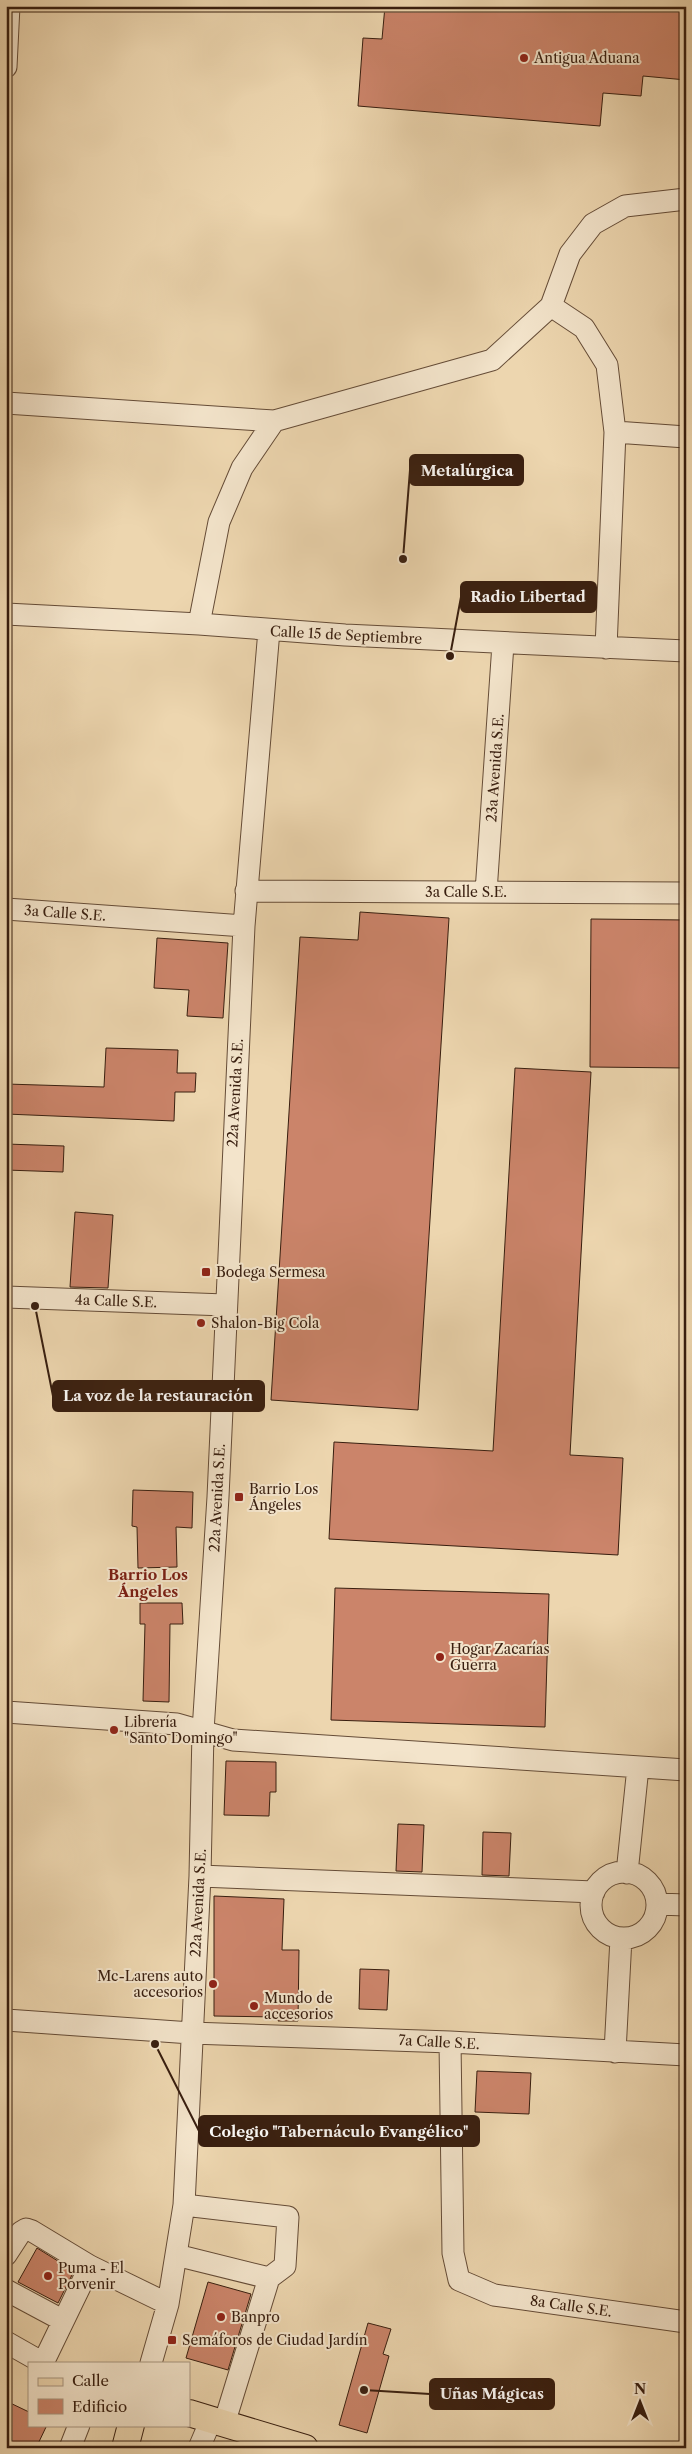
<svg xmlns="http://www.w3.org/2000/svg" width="692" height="2454" font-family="'Libre Caslon Text',serif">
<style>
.building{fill:#cb846a;stroke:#381e0f}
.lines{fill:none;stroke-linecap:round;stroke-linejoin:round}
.minor-casing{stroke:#654c37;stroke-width:23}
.major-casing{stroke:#381e0f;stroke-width:28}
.minor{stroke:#f3e4cb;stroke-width:21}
.major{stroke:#edd6af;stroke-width:26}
.poi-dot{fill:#8f2418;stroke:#f3e4cb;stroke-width:2}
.labels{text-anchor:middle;stroke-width:4;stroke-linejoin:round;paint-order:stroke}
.poi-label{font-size:14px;fill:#381e0f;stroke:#f3e4cb;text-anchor:start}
.street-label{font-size:14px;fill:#381e0f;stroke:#f3e4cb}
.neighbourhood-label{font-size:15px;font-weight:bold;fill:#7a1f14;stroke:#f3e4cb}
.leader{fill:none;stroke:#381e0f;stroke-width:2}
.callout-dot{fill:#381e0f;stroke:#f3e4cb;stroke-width:2}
.callout{fill:#381e0f;stroke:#381e0f;stroke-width:2}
.callout-label{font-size:15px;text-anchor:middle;font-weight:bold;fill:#fff}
</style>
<rect width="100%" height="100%" fill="#edd6af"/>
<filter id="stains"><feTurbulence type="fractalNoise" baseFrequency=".004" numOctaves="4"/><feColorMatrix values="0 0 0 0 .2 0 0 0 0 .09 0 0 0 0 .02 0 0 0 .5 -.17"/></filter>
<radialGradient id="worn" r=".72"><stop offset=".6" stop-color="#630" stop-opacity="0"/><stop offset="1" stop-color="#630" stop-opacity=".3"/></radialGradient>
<!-- building -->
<path class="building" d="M385 6H686V80L643 76 641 96 603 93 600 126 358 106 363 38 382 39Z
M360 912 449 918 418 1410 271 1400 300 937 358 940Z
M591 919 686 920V1068L590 1067Z
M157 938 228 943 223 1018 187 1016 189 990 154 988Z
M106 1048 178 1050 177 1073H196L195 1092H175L174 1121 6 1114V1084L104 1087Z
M515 1068 591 1072 570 1455 623 1458 618 1555 329 1539 334 1442 493 1451Z
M6 1144 64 1146 63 1172 6 1170Z
M75 1212 113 1215 108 1288 70 1287Z
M133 1490 193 1492 192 1528 176 1527 177 1567 138 1568 137 1527 132 1526Z
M335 1588 549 1594 545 1727 331 1720Z
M140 1603H182L183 1624H170L169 1702 143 1701 145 1624H140Z
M226 1761 276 1762V1792H270L269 1816 224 1815Z
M398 1824 424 1825 422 1872 396 1871Z
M483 1832 511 1833 509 1876 482 1875Z
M214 1896 284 1899 282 1950H299L298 2021H278V2017L214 2016Z
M360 1969 389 1970 387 2010 359 2009Z
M477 2071 531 2073 529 2114 475 2112Z
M37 2248 74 2271 58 2303 18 2282Z
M208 2282 251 2294 228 2370 186 2358Z
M368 2323 391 2329 383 2354 389 2356 367 2433 339 2425Z
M6 2401 29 2412V2425H47L36 2448H6Z"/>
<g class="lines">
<defs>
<path id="minor" d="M6 67 9 6
M551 306 584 328 607 365 615 432 606 648
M6 403 274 421 492 360 551 306 570 254 593 224 625 206 686 199
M615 432 686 437
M6 614 199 624 345 635 686 651
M199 624 219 522 242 468 274 421
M246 891 686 893
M486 892 503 644
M6 909 244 926
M6 1297 225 1305
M6 1712 177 1724 233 1740 686 1770
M591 1905a33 33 0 1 1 66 0a33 33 0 1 1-66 0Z
M627 1873 638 1767
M200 1876 594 1892
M657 1904 686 1905
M6 2020 191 2033 450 2042 686 2055
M450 2042 453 2253 459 2280 494 2295 686 2322
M615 2052 621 1938
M6 2255 21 2232 26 2229 32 2231 90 2266 168 2304
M176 2255 269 2278 285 2266 288 2217 184 2205
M6 2290 62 2320
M6 2342 43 2363
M43 2363 90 2266
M151 2363 168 2304 184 2205 200 1876 203 1731 218 1497 244 926 269 630
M224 2424 269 2278
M70 2448 79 2425
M199 2448 211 2420"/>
<path id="major" d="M189 2413 305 2448
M125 2448 131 2425"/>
</defs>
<!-- minor casing -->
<use href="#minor" class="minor-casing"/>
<!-- major casing -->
<use href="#major" class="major-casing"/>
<!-- minor -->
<use href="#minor" class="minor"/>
<!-- major -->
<use href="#major" class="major"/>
</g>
<!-- markers -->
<g class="poi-dot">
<circle cx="524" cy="58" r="5"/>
<rect x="201" y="1267" width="10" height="10" rx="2.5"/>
<circle cx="201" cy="1323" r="5"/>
<rect x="234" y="1492" width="10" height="10" rx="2.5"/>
<circle cx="440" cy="1657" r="5"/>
<circle cx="114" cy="1730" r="5"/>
<circle cx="213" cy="1984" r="5"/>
<circle cx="254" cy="2006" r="5"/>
<circle cx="48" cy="2276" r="5"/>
<circle cx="221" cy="2317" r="5"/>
<rect x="167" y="2335" width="10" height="10" rx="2.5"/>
</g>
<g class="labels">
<!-- poi labels -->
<g class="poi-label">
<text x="534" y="63">Antigua Aduana</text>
<text x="216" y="1277">Bodega Sermesa</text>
<text x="211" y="1328">Shalon-Big Cola</text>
<text x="249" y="1494">Barrio Los<tspan x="249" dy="16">Ángeles</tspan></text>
<text x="450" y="1654">Hogar Zacarías<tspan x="450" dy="16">Guerra</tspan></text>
<text x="124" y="1727">Librería<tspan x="124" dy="16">"Santo Domingo"</tspan></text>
<text x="203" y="1981" text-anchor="end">Mc-Larens auto<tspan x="203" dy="16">accesorios</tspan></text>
<text x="264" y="2003">Mundo de<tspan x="264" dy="16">accesorios</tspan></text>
<text x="58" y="2273">Puma - El<tspan x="58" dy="16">Porvenir</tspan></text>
<text x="231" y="2322">Banpro</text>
<text x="182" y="2345">Semáforos de Ciudad Jardín</text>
</g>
<!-- street labels -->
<g class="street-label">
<text transform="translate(346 635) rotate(3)" y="5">Calle 15 de Septiembre</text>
<text transform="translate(495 768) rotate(-86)" y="5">23a Avenida S.E.</text>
<text x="466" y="897">3a Calle S.E.</text>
<text transform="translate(65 913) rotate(4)" y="5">3a Calle S.E.</text>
<text transform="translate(235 1093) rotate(-87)" y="5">22a Avenida S.E.</text>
<text transform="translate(116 1301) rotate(2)" y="5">4a Calle S.E.</text>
<text transform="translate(217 1498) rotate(-87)" y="5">22a Avenida S.E.</text>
<text transform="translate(198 1903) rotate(-87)" y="5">22a Avenida S.E.</text>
<text transform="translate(439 2042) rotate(3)" y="5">7a Calle S.E.</text>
<text transform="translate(571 2306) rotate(8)" y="5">8a Calle S.E.</text>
</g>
<!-- neighbourhood labels -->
<g class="neighbourhood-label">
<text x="148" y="1580">Barrio Los<tspan x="148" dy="17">Ángeles</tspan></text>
</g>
</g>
<!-- callouts -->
<path class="leader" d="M403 559L410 470M450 656L461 597M35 1306L53 1396M155 2044L199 2131M364 2390L430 2394"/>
<g class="callout-dot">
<circle cx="403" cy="559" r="5"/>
<circle cx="450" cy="656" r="5"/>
<circle cx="35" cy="1306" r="5"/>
<circle cx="155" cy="2044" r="5"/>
<circle cx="364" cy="2390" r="5"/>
</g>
<g class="callout">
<rect x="410" y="455" width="113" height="30" rx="5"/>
<rect x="461" y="582" width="135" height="30" rx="5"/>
<rect x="53" y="1381" width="211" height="30" rx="5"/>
<rect x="199" y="2116" width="280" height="30" rx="5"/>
<rect x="430" y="2379" width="124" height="30" rx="5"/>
</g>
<g class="callout-label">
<text x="467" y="476">Metalúrgica</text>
<text x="528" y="602">Radio Libertad</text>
<text x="158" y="1401">La voz de la restauración</text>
<text x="339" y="2137">Colegio "Tabernáculo Evangélico"</text>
<text x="492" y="2399">Uñas Mágicas</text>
</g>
<!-- margin -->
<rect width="692" height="2454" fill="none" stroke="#edd6af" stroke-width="25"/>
<rect x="8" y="8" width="677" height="2439" fill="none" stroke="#381e0f" stroke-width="2.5"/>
<rect x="12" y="12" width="667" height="2429" fill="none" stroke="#381e0f"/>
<!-- legend -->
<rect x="28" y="2362" width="162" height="65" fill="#f3e4cb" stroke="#a89580"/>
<rect x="38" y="2378" width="25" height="8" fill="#edd6af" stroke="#a89580"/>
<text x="72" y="2386" font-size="15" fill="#381e0f">Calle</text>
<rect x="38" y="2399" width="25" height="15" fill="#cb846a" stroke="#a89580"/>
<text x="72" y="2412" font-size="15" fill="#381e0f">Edificio</text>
<!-- north arrow -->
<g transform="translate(640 2402)" stroke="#f3e4cb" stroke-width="4" paint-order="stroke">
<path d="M0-4L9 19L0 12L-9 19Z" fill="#381e0f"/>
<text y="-8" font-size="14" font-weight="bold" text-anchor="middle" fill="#381e0f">N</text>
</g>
<rect width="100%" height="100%" filter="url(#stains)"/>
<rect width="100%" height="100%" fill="url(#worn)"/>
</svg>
